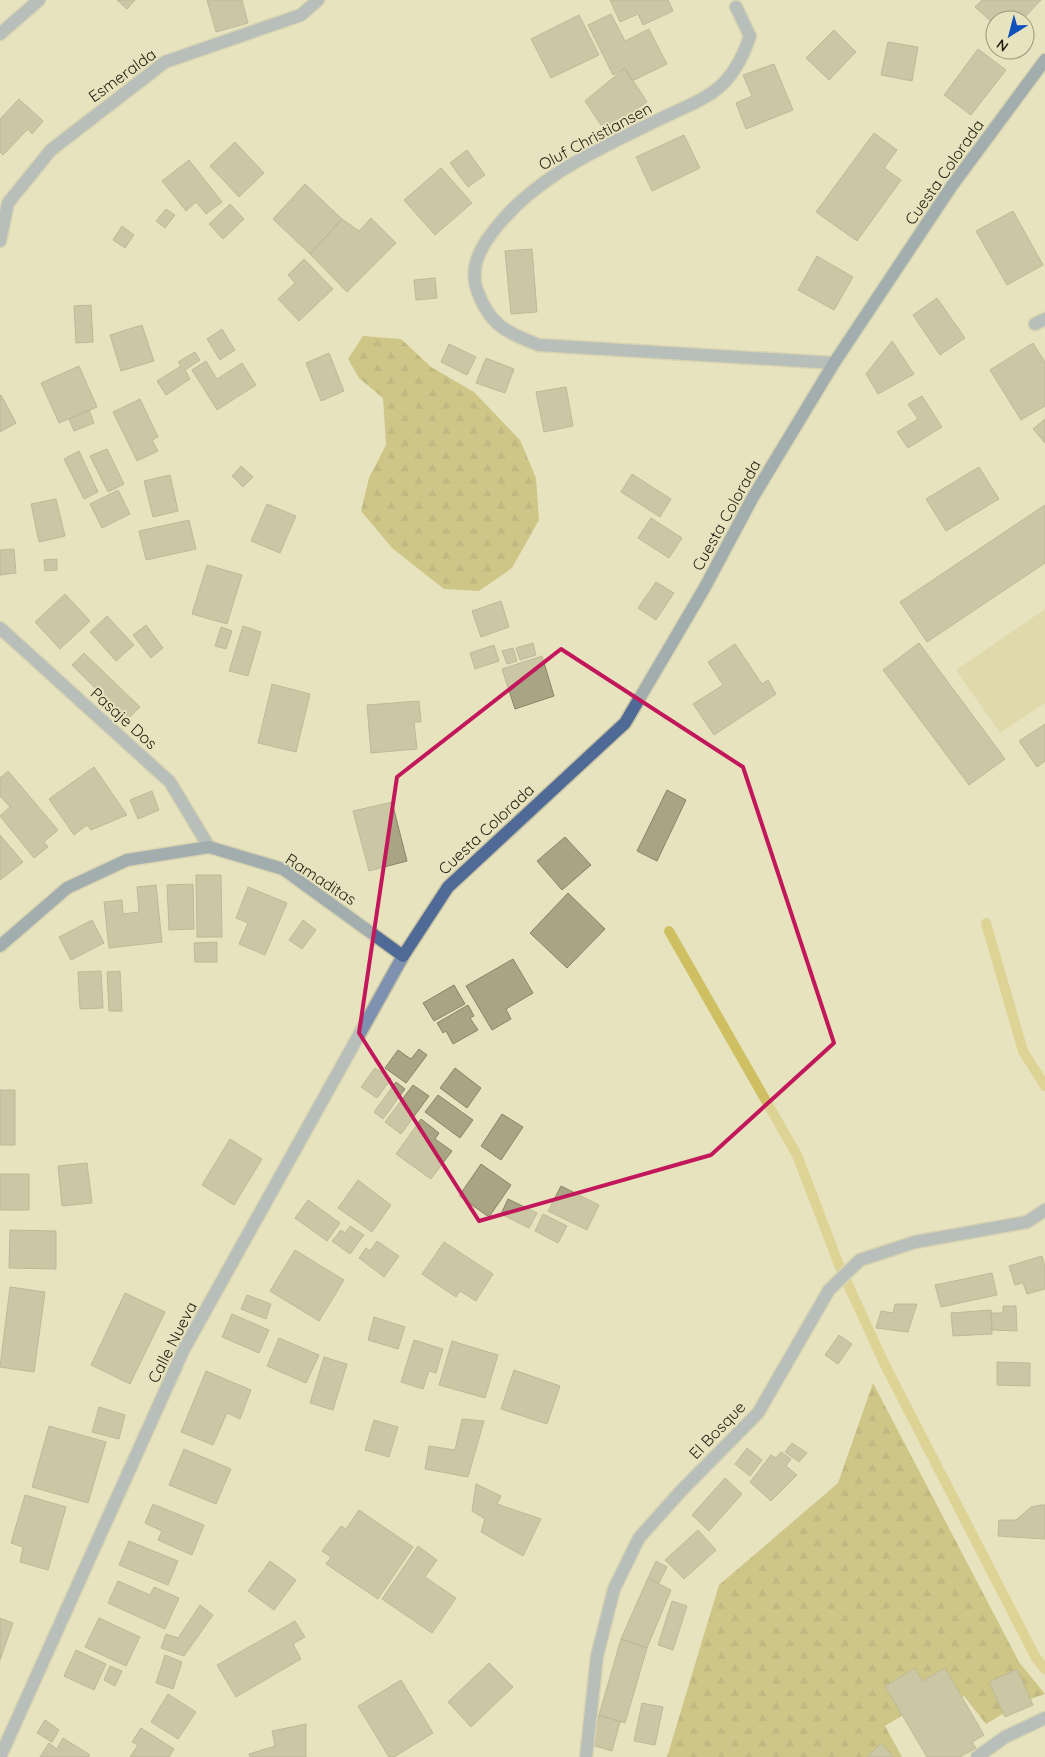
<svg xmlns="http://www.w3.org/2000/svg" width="1045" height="1757" font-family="Quicksand,sans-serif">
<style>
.forest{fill:url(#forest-firs)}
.pitch{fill:#d4cc95}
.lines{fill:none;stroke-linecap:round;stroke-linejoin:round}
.stream{stroke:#cebf62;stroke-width:10}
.building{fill:#a9a483;stroke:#8a8665}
.street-casing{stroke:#c5c1a1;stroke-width:15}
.secondary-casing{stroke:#c5c1a1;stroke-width:15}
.street{stroke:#7e91b1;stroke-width:12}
.secondary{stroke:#4f6a97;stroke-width:12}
.marked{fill:none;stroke:#c2185b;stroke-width:4;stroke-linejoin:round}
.labels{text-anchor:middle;stroke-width:4;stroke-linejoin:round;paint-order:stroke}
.street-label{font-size:16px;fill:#262416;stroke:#e8e3bf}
</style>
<defs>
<pattern id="forest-firs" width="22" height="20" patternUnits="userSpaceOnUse" patternTransform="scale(1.25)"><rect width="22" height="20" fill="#b0a243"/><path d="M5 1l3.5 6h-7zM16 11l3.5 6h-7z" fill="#8f8437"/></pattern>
</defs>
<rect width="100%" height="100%" fill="#e8e3bf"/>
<!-- forest -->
<path class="forest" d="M363 336 401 339 431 367 474 392 520 440 536 478 539 520 512 568 479 591 444 589 392 548 361 511 369 478 386 445 383 398 359 378 348 359Z
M873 1383 1019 1662 1045 1694 1022 1702 986 1724 964 1696 949 1705 936 1695 885 1726 902 1757H667L719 1585 838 1483Z"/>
<!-- pitch -->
<path class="pitch" d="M1045 609V703L1000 733 956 670Z"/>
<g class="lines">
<!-- stream -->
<path class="stream" d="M986 923 1023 1051 1045 1086
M669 931 797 1155 839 1265 885 1365 1036 1658 1045 1669"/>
</g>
<!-- building -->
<path class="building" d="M117 0H135L127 9Z
M207 0H242L248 23 216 32Z
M610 0H668L673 11 643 25 638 14 620 22Z
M982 0H1041L1022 20H995V25L975 7Z
M611 14 625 41 649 29 667 64 632 81 625 68 613 75 588 25Z
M579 15 599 55 551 78 531 39Z
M834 30 856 52 829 80 806 58Z
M888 42 918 47 912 81 881 75Z
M978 49 1006 70 971 115 944 95Z
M774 64 793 110 746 129 736 103 752 96 743 75Z
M625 68 647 102 605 131 585 101Z
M19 99 43 121 32 134 28 129 3 155 0 152V119Z
M874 133 897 150 884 168 901 180 857 241 816 212Z
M684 135 700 168 652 191 636 157Z
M235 142 264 173 239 197 210 166Z
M467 150 485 175 468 187 450 163Z
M189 160 222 202 206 214 196 202 186 211 162 181Z
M441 168 472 203 435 235 404 200Z
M305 184 342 219 310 254 273 219Z
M230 204 244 219 223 239 209 224Z
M166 209 175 215 165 228 156 221Z
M1013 211 1043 265 1007 285 976 231Z
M371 218 396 243 347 292 310 254 342 219 359 231Z
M122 226 134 235 125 248 113 240Z
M532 249 537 312 511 314 505 251Z
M817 256 853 277 834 310 798 290Z
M304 259 333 289 299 321 278 299 295 283 288 275Z
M435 278 437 298 416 300 414 280Z
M937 298 965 338 940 355 913 315Z
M91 305 93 342 76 343 74 306Z
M142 325 154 361 121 371 110 335Z
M222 329 235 350 220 360 207 339Z
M892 341 914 374 878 394 866 374Z
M1033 343 1045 362V406L1021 420 990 370Z
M449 344 476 357 467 375 441 362Z
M195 352 200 360 185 370 190 379 166 395 157 381 181 366 178 362Z
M329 353 344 391 321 401 306 363Z
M486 358 514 369 505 393 476 383Z
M206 361 217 379 242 363 256 385 217 410 192 370Z
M79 366 97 407 59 423 41 383Z
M566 387 573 426 544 432 536 392Z
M1 395 16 423 0 432V396Z
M922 396 942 427 908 448 897 432 918 419 908 404Z
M140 399 158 437 152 440 158 451 137 461 113 412Z
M89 410 94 423 74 431 69 419Z
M1045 419V443L1033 429Z
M107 449 124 484 108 492 90 456Z
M79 451 98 492 84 499 64 459Z
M241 466 253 477 243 487 232 476Z
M979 467 999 499 946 531 926 499Z
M632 474 671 499 660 517 621 492Z
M170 475 178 511 153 517 144 481Z
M118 490 130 514 102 528 90 504Z
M56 499 65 536 39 542 31 504Z
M267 504 296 516 280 553 251 541Z
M1045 505V563L927 642 900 602Z
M651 518 682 538 669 558 638 538Z
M189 520 196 549 146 560 139 531Z
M14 549 16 573 0 575V550Z
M57 559V570L45 571 44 560Z
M207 565 242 575 227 624 192 614Z
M656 582 674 593 656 620 638 608Z
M65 594 90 621 60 649 35 622Z
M501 601 509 627 481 637 472 611Z
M107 616 134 645 116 661 90 632Z
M146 625 163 648 151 658 133 635Z
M243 626 261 632 248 676 229 671Z
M221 627 232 631 226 649 215 646Z
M533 643 536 655 520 660 516 648Z
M919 643 1005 759 969 785 883 670Z
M735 644 762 684 768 680 776 694 714 735 693 704 723 685 708 662Z
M494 645 499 661 475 669 470 653Z
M513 648 517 661 507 664 502 651Z
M84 653 140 707 127 720 72 665Z
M542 656 554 696 515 709 502 669Z
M272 684 310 694 296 752 258 743Z
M419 701 421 722H414L417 749 371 753 367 705Z
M1045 724V761L1037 767 1019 741Z
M94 767 127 815 91 830 87 825 74 835 49 799Z
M8 771 58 830 44 842 48 847 34 858 0 816 10 807 0 796V778Z
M667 790 686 800 657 861 637 851Z
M152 791 159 810 138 819 130 800Z
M392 802 407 861 369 871 353 811Z
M0 835 23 862 0 880Z
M565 837 591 865 562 890 537 861Z
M196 875H221L222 937H197Z
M193 884 194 929 169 930 167 885Z
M156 885 162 942 109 948 104 902 122 900 123 914 139 912 137 887Z
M248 887 287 903 265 955 239 944 248 923 236 918Z
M568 893 605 929 567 968 530 933Z
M92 920 104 943 71 960 59 937Z
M303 920 316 930 302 949 289 940Z
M217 942V962H195L194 943Z
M513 959 533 993 506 1009 511 1019 492 1030 466 986Z
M101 971 103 1008 80 1009 78 972Z
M120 971 122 1011H109L107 972Z
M454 985 465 1004 434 1021 423 1003Z
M468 1005 474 1016 470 1018 478 1030 453 1044 446 1031 443 1033 437 1023Z
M419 1049 427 1055 406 1083 385 1068 398 1050 411 1059Z
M375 1068 391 1079 377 1098 361 1087Z
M455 1068 481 1088 467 1108 440 1088Z
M396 1082 405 1089 383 1119 374 1112Z
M413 1085 429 1096 401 1134 385 1122Z
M0 1090H15V1145H0Z
M438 1095 473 1120 460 1138 425 1112Z
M502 1114 523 1127 501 1160 481 1146Z
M421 1119 439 1133 435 1139 452 1151 431 1179 396 1154Z
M230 1139 262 1159 234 1205 202 1185Z
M87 1163 92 1203 62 1206 58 1166Z
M481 1164 511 1185 489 1217 459 1196Z
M0 1174H29V1210H0Z
M358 1180 391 1205 372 1232 338 1208Z
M561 1186 599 1205 587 1230 548 1211Z
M508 1199 537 1213 529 1228 501 1214Z
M308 1200 340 1223 327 1241 295 1218Z
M543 1214 567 1226 558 1243 535 1231Z
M350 1226 364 1235 350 1254 332 1241 341 1230 345 1233Z
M10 1230 56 1231V1269L9 1268Z
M377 1241 399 1256 384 1277 359 1258 366 1248 370 1251Z
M444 1242 493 1274 476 1301 460 1291 456 1297 422 1274Z
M295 1250 344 1280 319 1321 270 1291Z
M1042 1256 1045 1267V1289L1027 1294 1023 1283 1015 1285 1009 1266Z
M992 1273 997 1295 941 1307 935 1285Z
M10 1287 45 1292 34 1372 0 1367Z
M125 1293 165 1312 130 1384 91 1365Z
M247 1295 271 1304 266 1319 241 1309Z
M895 1304H917L908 1332 876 1328 881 1311 893 1313Z
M1003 1306H1016L1017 1331 992 1330 991 1313H1003Z
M991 1310 992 1334 953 1336 951 1313Z
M232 1314 269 1330 259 1353 222 1337Z
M374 1317 405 1327 398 1349 368 1340Z
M839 1335 852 1344 838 1364 825 1355Z
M279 1338 319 1355 306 1383 267 1366Z
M414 1340 443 1349 436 1373 429 1371 423 1389 401 1382Z
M452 1341 498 1355 485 1398 439 1385Z
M324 1357 347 1364 333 1410 310 1403Z
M997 1362 1030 1363V1386L997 1385Z
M514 1370 560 1386 547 1424 501 1409Z
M206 1371 251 1390 240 1419 227 1413 213 1445 181 1432Z
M99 1407 125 1415 119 1439 92 1432Z
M462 1419 484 1421 468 1477 425 1469 429 1446 455 1450Z
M374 1420 398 1427 389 1457 365 1450Z
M49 1426 106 1442 88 1503 32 1487Z
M792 1443 807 1453 799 1462 785 1452Z
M747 1448 762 1460 750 1476 735 1464Z
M184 1449 231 1469 216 1504 169 1485Z
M781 1452 791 1459 786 1466 797 1475 771 1501 750 1482 771 1455 776 1458Z
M725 1478 742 1494 709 1531 692 1515Z
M476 1484 501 1496 497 1504 541 1519 523 1556 481 1532 485 1519 472 1511Z
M25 1495 66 1507 48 1570 20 1562 23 1547 11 1543Z
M153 1504 204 1525 192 1555 158 1540 162 1531 145 1523Z
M1041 1505H1045V1539L998 1536 999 1520H1016L1031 1507Z
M359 1510 413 1547 378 1599 326 1564 331 1557 322 1551 341 1526 346 1529Z
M698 1530 716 1550 684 1579 665 1560Z
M129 1541 178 1561 168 1585 119 1565Z
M418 1546 437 1560 425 1577 456 1598 432 1633 382 1599Z
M270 1561 296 1580 274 1610 248 1591Z
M656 1561 667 1567 659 1583 648 1578Z
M648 1578 671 1590 647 1648 621 1639Z
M118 1581 150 1595 154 1587 179 1598 165 1629 108 1603Z
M672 1601 687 1606 673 1650 658 1645Z
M200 1605 213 1615 184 1656 161 1648 166 1634 178 1638Z
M0 1618 13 1623 0 1660Z
M99 1618 140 1637 126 1666 85 1647Z
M295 1621 305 1637 293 1644 301 1659 236 1697 217 1665Z
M621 1639 647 1648 625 1723 599 1715Z
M76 1650 106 1664 94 1690 64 1676Z
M165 1655 182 1662 173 1689 156 1683Z
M489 1663 513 1687 471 1727 448 1702Z
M110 1666 122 1671 115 1686 104 1680Z
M915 1668 922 1681 945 1668 984 1735 972 1742 976 1748 960 1757H927L885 1686Z
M1017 1669 1033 1705 1005 1717 989 1682Z
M401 1680 433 1733 394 1757H389L358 1706Z
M168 1694 196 1712 178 1739 151 1722Z
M642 1703 663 1707 655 1745 634 1741Z
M599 1715 620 1722 612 1751 592 1745Z
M45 1720 59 1730 52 1742 37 1733Z
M306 1724V1757H250L249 1754 275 1746 272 1731Z
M141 1728 174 1749 169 1757H130L138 1745 132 1742Z
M63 1738 90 1755 88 1757H40L49 1743 57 1749Z
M881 1743 894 1757H867Z"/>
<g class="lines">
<defs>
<path id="street" d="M736 7 750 36C743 57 732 79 713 92 698 103 678 110 662 118 599 149 534 176 491 234 479 250 470 270 477 290 489 324 506 333 539 345L834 363
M0 34 39 0
M0 241 8 203 51 150 165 62 301 15 318 0
M1035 324 1045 319
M0 628 170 782 209 847
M0 1757 184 1349 403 956
M586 1757 597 1656 614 1589 639 1538 680 1492 758 1413 829 1290 860 1260 915 1242 1027 1222 1045 1210
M977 1757 1005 1737 1045 1718"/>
<path id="secondary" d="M0 946 67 888 127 860 209 847 283 869 403 956 448 887 625 723 705 587 753 497 834 363 951 187 1045 60"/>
</defs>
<!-- street casing -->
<use href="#street" class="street-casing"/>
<!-- secondary casing -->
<use href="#secondary" class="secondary-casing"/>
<!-- street -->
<use href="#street" class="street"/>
<!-- secondary -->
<use href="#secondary" class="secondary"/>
</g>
<!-- marked area -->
<path d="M0 0H1045V1757H0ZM561 649 743 767 834 1043 711 1155 479 1221 359 1033 397 777Z" fill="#e8e3bf" fill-opacity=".55" fill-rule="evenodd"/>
<path class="marked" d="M561 649 743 767 834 1043 711 1155 479 1221 359 1033 397 777Z"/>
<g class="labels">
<!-- street labels -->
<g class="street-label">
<text transform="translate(122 75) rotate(-36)" y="6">Esmeralda</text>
<text transform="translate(595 136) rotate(-28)" y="6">Oluf Christiansen</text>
<text transform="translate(944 172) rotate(-55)" y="6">Cuesta Colorada</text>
<text transform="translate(726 515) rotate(-61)" y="6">Cuesta Colorada</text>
<text transform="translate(124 718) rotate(42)" y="6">Pasaje Dos</text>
<text transform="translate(486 829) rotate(-43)" y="6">Cuesta Colorada</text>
<text transform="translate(321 879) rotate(33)" y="6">Ramaditas</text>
<text transform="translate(172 1342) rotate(-63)" y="6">Calle Nueva</text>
<text transform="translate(717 1430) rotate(-46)" y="6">El Bosque</text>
</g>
</g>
<!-- north arrow -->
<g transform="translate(1010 35) rotate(216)"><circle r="24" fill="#e8e3bf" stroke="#9a977b"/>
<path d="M0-4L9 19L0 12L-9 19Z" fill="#0f50bb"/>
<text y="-8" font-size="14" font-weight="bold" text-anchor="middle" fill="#262416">N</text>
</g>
</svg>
